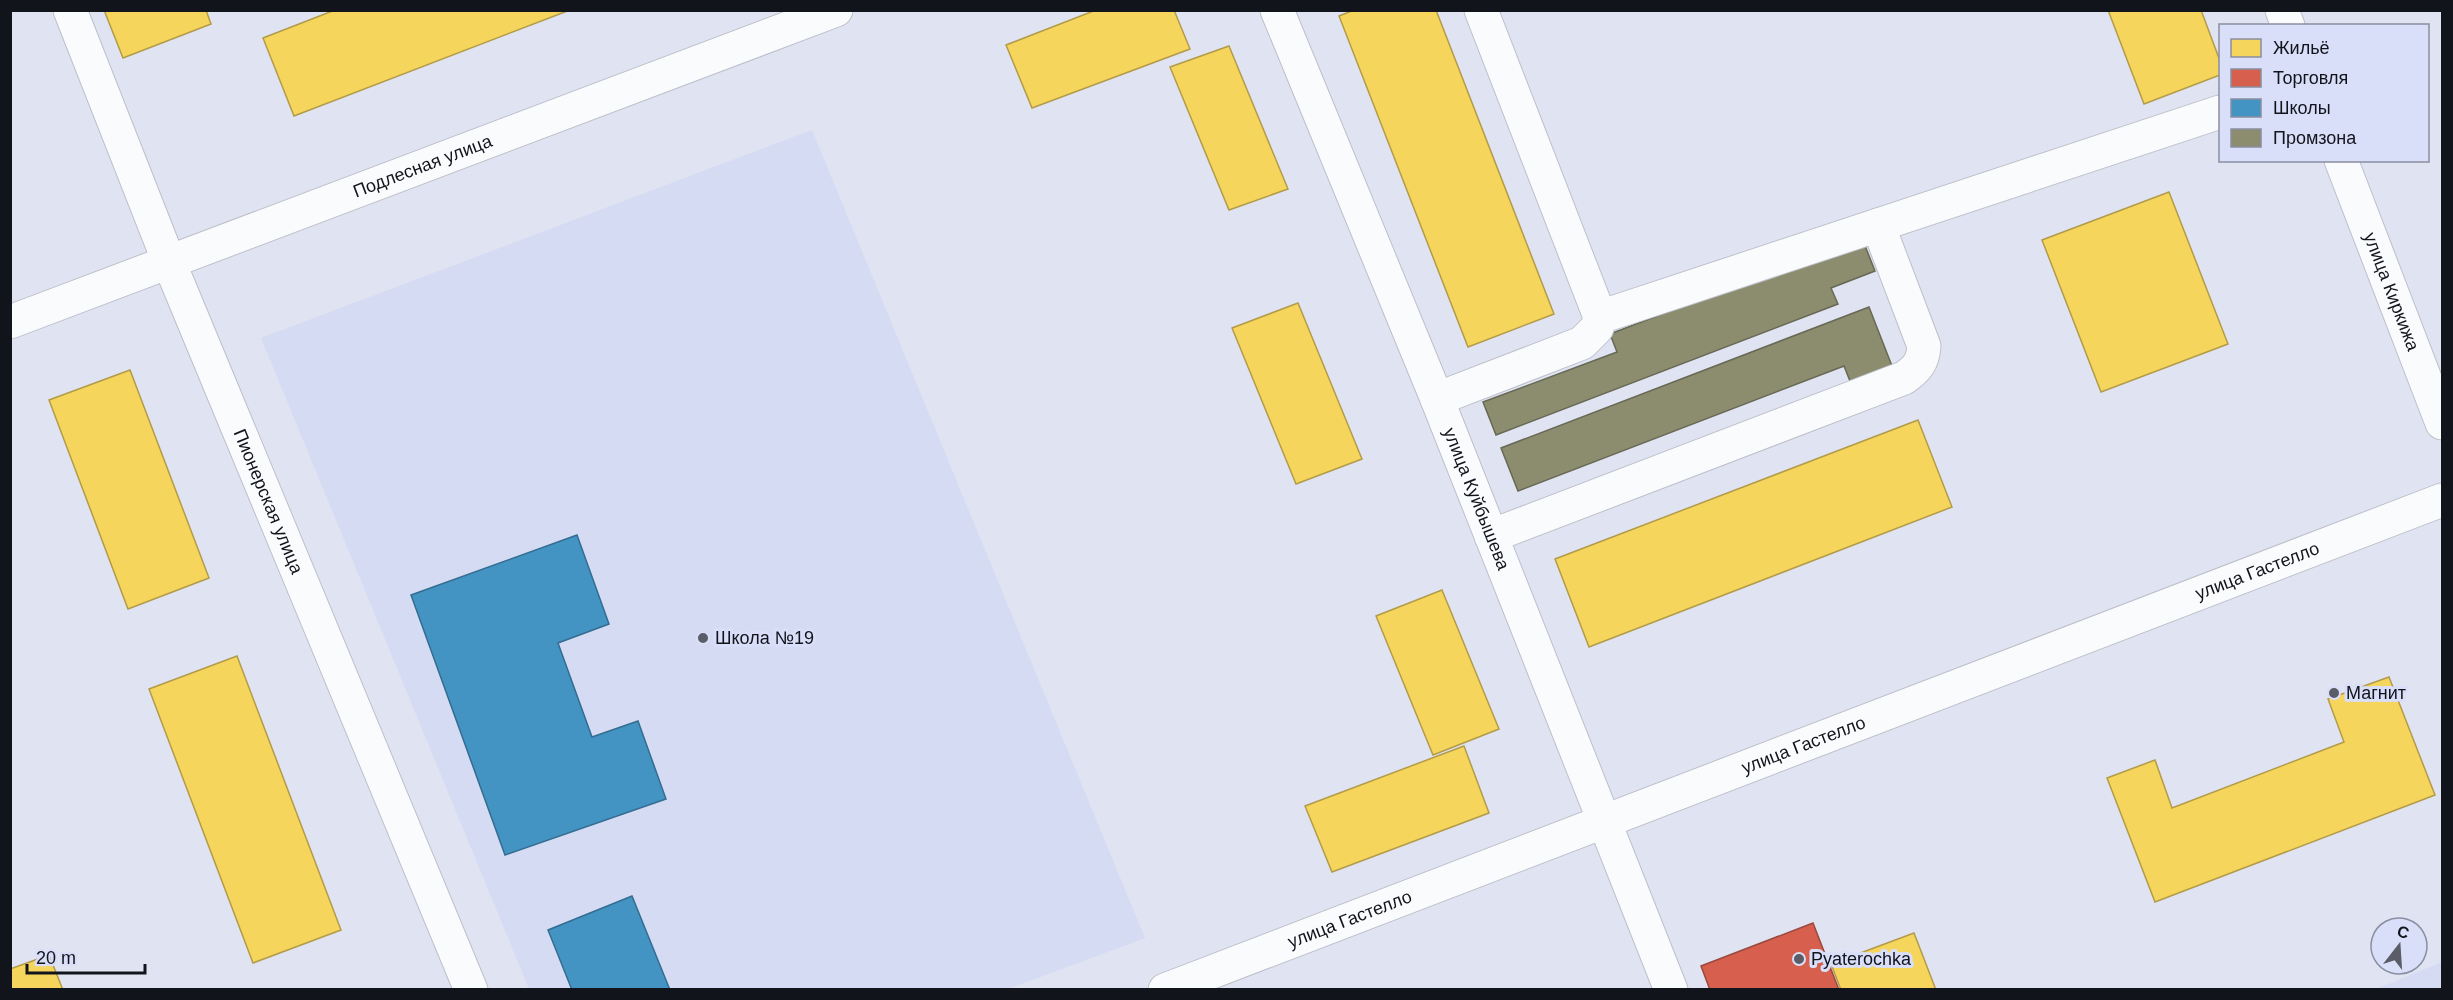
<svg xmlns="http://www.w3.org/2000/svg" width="2453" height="1000" font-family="Helvetica,sans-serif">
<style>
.built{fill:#d5dbf2}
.homes{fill:#f6d55c;stroke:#b29b49;stroke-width:1.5}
.shops{fill:#d6604d;stroke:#9b493e;stroke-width:1.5}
.schools{fill:#4393c3;stroke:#346d91;stroke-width:1.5}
.industry{fill:#8c8c6e;stroke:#676855;stroke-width:1.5}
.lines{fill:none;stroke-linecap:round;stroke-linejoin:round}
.minor-casing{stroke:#bdc0ca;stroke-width:35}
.minor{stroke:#fafbfd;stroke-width:33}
.poi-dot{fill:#5a5c67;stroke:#d9dff8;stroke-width:2}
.labels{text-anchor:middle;stroke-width:6;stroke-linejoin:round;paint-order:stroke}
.street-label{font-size:18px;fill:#12141c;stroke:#d9dff8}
.poi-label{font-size:18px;fill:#12141c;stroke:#d9dff8;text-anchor:start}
</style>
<rect width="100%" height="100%" fill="#e0e3f1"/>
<!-- built -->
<path class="built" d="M812 130 1145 938 1008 989H529L261 338Z
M2442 962V989H2376Z"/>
<!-- homes -->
<path class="homes" d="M104 10H206L211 24 123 58Z
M335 10H570L294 116 263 38Z
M1096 10H1174L1190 49 1032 108 1006 45Z
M1354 10H1436L1554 314 1468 347 1339 16Z
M2108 10H2201L2220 61V75L2144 104Z
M1229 46 1288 189 1229 210 1170 67Z
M2169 192 2228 344 2101 392 2042 240Z
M1298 303 1362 459 1296 484 1232 328Z
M130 370 209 578 128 609 49 400Z
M1918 420 1952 507 1589 647 1555 559Z
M1442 590 1499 729 1433 755 1376 616Z
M237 656 341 930 253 963 149 689Z
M2389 677 2435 795 2155 902 2107 778 2155 760 2172 808 2344 742 2328 699Z
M1464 746 1489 813 1332 872 1305 806Z
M1914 933 1936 990H1841L1831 964Z
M49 955 63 990H10V969Z"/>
<!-- shops -->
<path class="shops" d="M1813 923 1839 990H1710L1701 966Z"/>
<!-- schools -->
<path class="schools" d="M577 535 609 624 558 643 592 737 638 721 666 799 505 855 411 595Z
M632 896 670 990H572L548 930Z"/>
<!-- industry -->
<path class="industry" d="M1862 238 1875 271 1831 288 1838 304 1496 435 1483 402 1617 352 1610 334Z
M1869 307 1892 366 1850 381 1844 366 1518 491 1501 448Z"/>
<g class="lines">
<defs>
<g id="minor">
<path id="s1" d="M70 10 169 262 471 990"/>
<path id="s2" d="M1277 10 1437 399 1671 990"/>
<path d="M2282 10 2288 26"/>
<path id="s3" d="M2341 160 2442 423"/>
<path d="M1600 317 2220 112"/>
<path id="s4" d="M10 322 836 10"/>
<path d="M1437 399 1582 343 1597 328 1600 317 1481 10"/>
<path d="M1491 536 1904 378C1917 369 1923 362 1924 346L1878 225"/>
<path id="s5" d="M1165 990 2442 500"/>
</g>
</defs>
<!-- minor casing -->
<use href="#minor" class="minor-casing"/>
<!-- minor -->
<use href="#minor" class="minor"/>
</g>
<!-- markers -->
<g class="poi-dot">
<circle cx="703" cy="638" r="6"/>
<circle cx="2334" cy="693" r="6"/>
<circle cx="1799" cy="959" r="6"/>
</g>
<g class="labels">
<!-- street labels -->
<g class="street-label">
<text dy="6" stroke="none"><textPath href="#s4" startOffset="441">Подлесная улица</textPath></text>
<text dy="6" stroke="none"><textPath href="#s3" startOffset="141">улица Киркижа</textPath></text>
<text dy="6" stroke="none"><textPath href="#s2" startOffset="528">улица Куйбышева</textPath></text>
<text dy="6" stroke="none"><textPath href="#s1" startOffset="530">Пионерская улица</textPath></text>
<text dy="6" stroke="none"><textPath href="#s5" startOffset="1170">улица Гастелло</textPath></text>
<text dy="6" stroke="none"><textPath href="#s5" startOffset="684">улица Гастелло</textPath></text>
<text dy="6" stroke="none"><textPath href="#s5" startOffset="198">улица Гастелло</textPath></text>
</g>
<!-- poi labels -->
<g class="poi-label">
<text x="715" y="644">Школа №19</text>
<text x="2346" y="699">Магнит</text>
<text x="1811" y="965">Pyaterochka</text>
</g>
</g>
<!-- border -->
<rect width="2453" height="1000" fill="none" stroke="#12141c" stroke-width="24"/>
<!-- legend -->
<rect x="2219" y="24" width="210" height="138" fill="#d9dff8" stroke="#898ea0" stroke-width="1.5"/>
<rect x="2231" y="39" width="30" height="18" fill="#f6d55c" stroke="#898ea0" stroke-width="1.5"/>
<text x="2273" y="54" font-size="18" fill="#12141c">Жильё</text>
<rect x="2231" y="69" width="30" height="18" fill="#d6604d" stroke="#898ea0" stroke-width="1.5"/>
<text x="2273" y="84" font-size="18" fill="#12141c">Торговля</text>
<rect x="2231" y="99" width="30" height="18" fill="#4393c3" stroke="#898ea0" stroke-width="1.5"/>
<text x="2273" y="114" font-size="18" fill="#12141c">Школы</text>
<rect x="2231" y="129" width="30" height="18" fill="#8c8c6e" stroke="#898ea0" stroke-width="1.5"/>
<text x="2273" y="144" font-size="18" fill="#12141c">Промзона</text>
<!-- north arrow -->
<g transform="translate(2399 946) rotate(17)"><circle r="28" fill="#d9dff8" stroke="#898ea0" stroke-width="1.5"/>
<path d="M0-4.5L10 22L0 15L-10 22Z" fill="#5a5c67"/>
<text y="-9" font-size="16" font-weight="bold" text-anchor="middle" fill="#12141c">С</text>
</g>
<!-- scale -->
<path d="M27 964v9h118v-9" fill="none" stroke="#12141c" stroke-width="3"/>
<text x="36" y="964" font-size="18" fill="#12141c" stroke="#d9dff8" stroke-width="4.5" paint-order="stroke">20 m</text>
</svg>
